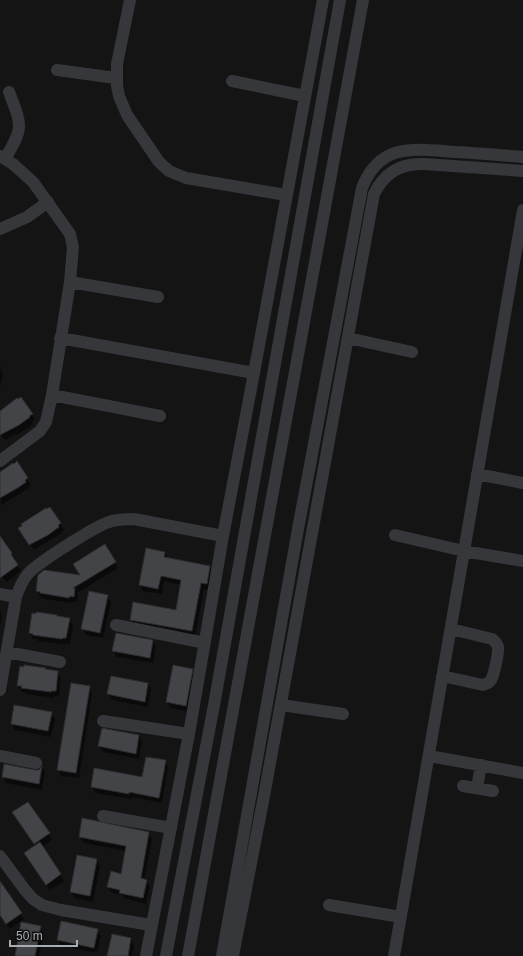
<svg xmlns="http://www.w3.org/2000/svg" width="523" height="956" font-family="Arial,sans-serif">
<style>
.shadow{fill:#0007}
.building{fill:#434448;stroke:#2e2e31}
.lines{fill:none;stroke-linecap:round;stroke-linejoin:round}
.minor{stroke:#35373a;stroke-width:12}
</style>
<rect width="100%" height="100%" fill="#141415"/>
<!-- shadow -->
<path class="shadow" d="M0 367 3 374 0 386Z
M17 399 32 414 35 420 32 422 33 424 17 435 16 434 5 440 0 433V410Z
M17 463 31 485 28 487 29 488 1 505 0 472Z
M50 508 64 530 61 532 62 533 34 550 23 534Z
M0 538 12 554 21 571 7 582 0 576Z
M105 546 118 568 77 593 78 595 77 602H73L72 603 44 599 43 598 40 597 37 591 82 576Z
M165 553 168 559 210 567 213 573 210 590 204 589 195 637 134 626 131 620 177 612 182 585 164 581 162 594 143 591 140 585Z
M107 596 111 602 103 638 86 635 83 629Z
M0 611 2 616 0 625Z
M69 619 73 625 70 644 66 643V645L38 641 37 639H33L30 633Z
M117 634 153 641 156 647 153 663 117 657 114 651Z
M45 669 46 670 57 672 61 678 59 697 54 696V698L26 694 25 692H22L18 686Z
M192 670 195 676 189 712 171 708 167 702Z
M111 677 148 684 151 690 148 707 112 700 108 694Z
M89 687 92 693 79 778 61 776 58 770Z
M51 713 55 719 51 737 15 730 12 724Z
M103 730 139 736 142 742 139 759 103 752 99 746Z
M165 761 168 767 162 803 132 797V799L95 793 92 787 143 778Z
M42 768 45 773 42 790 6 783 3 777 39 771Z
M17 818 49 834 52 840 42 847 64 881 50 890 29 859 36 846Z
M148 833 152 839 144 880 147 881 150 887 146 904 124 898 122 895 112 893 108 887 122 875 126 851 84 843 80 837Z
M96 860 100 866 93 902 75 898 71 892Z
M0 883 24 919 10 929 0 915Z
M40 927 44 933 39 956H16Z
M97 930 101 936 97 953 62 946 58 940Z
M131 939 134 945 132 956H108Z"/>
<!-- building -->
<path class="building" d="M21 397 33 414 29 416 30 417 19 425 0 435V411L17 398 18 399Z
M17 461 28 478 25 480 26 482 19 487 0 498V472L13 463 14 464Z
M50 507 61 523 58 525 59 527 48 535 29 545 18 528 22 526 21 524 46 508V509Z
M0 536 12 553 11 554 18 565 0 578Z
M105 544 116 562 73 588H75L74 597 70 596 69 598 40 593V592L36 591 38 575 44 570 80 575 73 564Z
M146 548 165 552 164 557 210 566 207 584 201 583 192 631 130 620 133 602 176 610 181 580 161 576 158 589 139 585Z
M89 591 108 595 100 633 81 629Z
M36 612 57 615V616L70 618 66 638H63L62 639 33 635V634L29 633 32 613 36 614Z
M116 633 153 640 150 658 112 651Z
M24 665 46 668 45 669 58 671 56 691H51V692L21 688 22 686H17L20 666 24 667Z
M173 665 193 669 186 706 166 702Z
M111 676 148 683 145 702 107 694Z
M71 683 90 686 76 773 57 770Z
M14 705 52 712 48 731 11 724Z
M102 728 139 735 136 754 98 746Z
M146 757 166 760 159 798 129 792V794L91 787 94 768 142 777Z
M4 764 35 770H39L42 766 39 784 2 777Z
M28 802 50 833 34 844 12 812Z
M82 818 149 832 141 878 147 880 143 898 119 893 120 890 107 887 111 871 121 874 126 846 79 837Z
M40 842 61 874 46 885 24 853Z
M77 855 97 859 90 896 70 892Z
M0 881 22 913 6 924 0 915Z
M61 921 98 929 94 948 57 940Z
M21 922 41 926 35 956H15Z
M112 934 131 938 128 956H107Z"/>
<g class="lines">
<!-- minor -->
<path class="minor" d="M130 0 117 64V86L119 96 127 115 159 162 169 171 186 178 286 195
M57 70 116 78
M232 81 305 96
M0 156 13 164 33 182 70 234 73 247 70 282 52 395 46 422 40 431 0 461
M5 159C24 127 22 126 9 92
M0 229 27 217 48 202
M70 282 158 297
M60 338 254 373
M348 338 412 352
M52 395 160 416
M477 474 523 483
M395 535 464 551 523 561
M0 594 16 597
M116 625 205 643
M7 652 60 662
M442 676 483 685C487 684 489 683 491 680 494 675 499 652 498 647 497 643 495 641 492 639L451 629
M0 690 16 597C19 589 22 581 27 575 35 564 96 526 109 522 118 519 126 519 134 519L223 536
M281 705 343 714
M103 721 189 734
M0 756 36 763
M429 756 523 773
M463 786 493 791
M477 788 481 765
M103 816 171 828
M0 856 25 890 33 899 42 905 61 910 151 925
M329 905 401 917
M146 956 189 734 223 536 254 373 323 0
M166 956 214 705 340 0
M188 956 363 0
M222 956 298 529 362 188C380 142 415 149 455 152 478 153 500 155 523 157
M233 956 264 796 374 194C384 173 401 163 424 164L523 171
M394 956 523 210"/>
</g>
<!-- scale -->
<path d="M10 940v6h67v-6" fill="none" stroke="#a7adb4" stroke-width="2"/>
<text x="16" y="940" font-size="12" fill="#a7adb4" stroke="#0f0f10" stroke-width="3" paint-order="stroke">50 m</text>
</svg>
